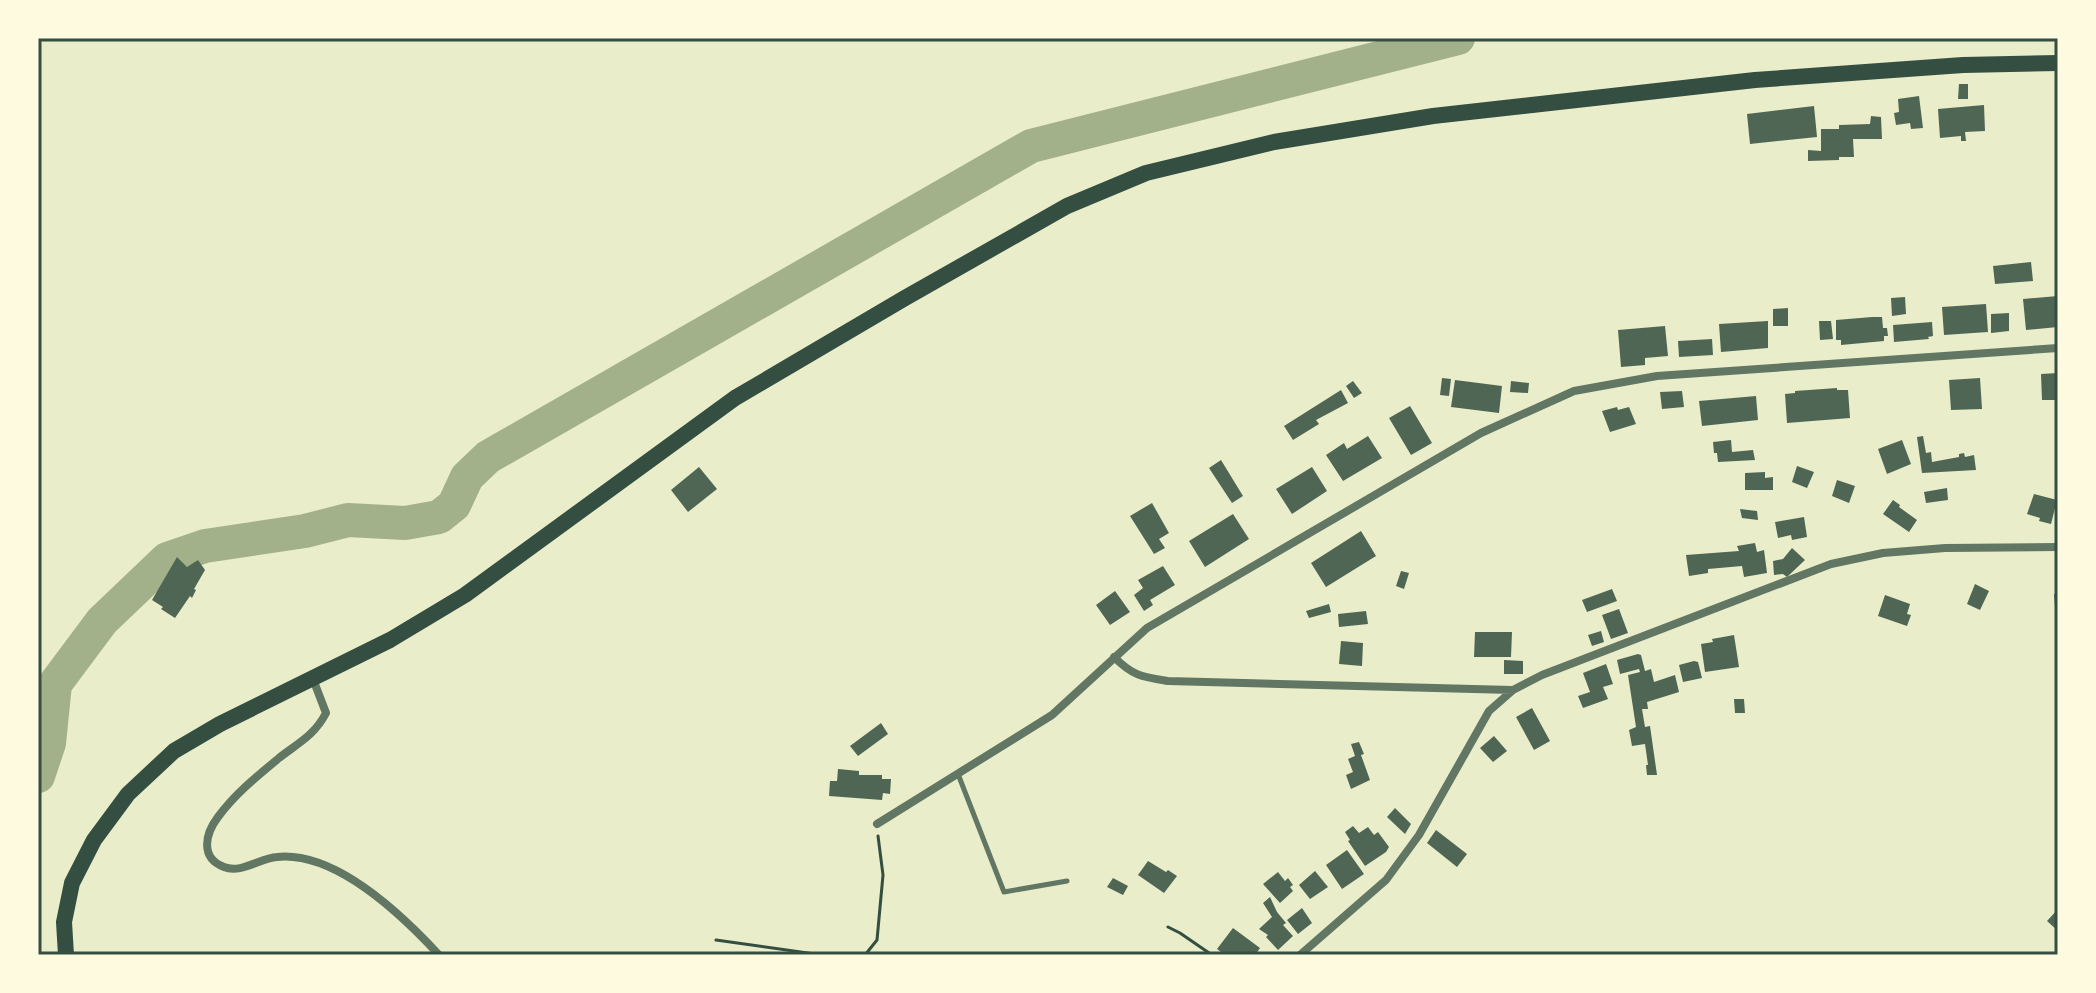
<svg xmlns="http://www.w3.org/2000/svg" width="2096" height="993" font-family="'PT Sans',sans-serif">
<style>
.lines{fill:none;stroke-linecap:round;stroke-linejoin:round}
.river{stroke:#a3b18a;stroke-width:34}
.building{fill:#4f6655}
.path{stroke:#344e41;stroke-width:3}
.service{stroke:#617663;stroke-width:5}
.minor{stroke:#617663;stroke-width:8}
.secondary{stroke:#344e41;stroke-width:16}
.neatline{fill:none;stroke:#344e41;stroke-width:3}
</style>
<rect width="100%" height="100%" fill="#e9edc9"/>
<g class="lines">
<!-- river -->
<path class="river" d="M38 776 49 743 55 684 102 621 167 559 205 546 305 531 348 520 405 523 439 517 454 505 467 477 488 457 1031 146 1458 38"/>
</g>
<!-- building -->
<path class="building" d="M1959 84H1968V99H1958Z
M1919 96 1923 128 1911 129 1910 123 1896 125 1894 113 1899 112 1898 99Z
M1984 105 1985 131 1965 132 1966 141H1961V136L1940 138 1938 109Z
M1814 106 1817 137 1750 144 1747 114Z
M1871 116 1881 117 1882 139H1853L1854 157H1839V160L1808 161V150L1821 151V129H1839V125L1870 124Z
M2031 262 2033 281 1995 284 1993 266Z
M2058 296V327L2026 330 2023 299Z
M1905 297 1906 314 1892 316 1891 298Z
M1986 304 1988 332 1944 335 1942 307Z
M1788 308V326H1773V309Z
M2009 313V331L1991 333V314Z
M1872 317H1882L1883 328H1887L1888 336H1884V341L1841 345V340H1836V320Z
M1768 321V348L1721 352 1719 324Z
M1819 321H1831L1833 339 1820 340Z
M1932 322 1933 336 1928 337 1929 339 1894 342 1893 325Z
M1665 326 1668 356 1645 358V365L1621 367 1618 330Z
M1712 339 1713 355 1679 357 1678 341Z
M2058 373V400H2042L2041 374Z
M1442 378 1451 379 1449 396 1440 395Z
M1980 378 1982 409 1951 410 1949 380Z
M1455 380 1502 386 1499 413 1451 407Z
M1353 381 1362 393 1354 398 1346 386Z
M1511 381 1529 383 1528 393 1510 392Z
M1837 388V390H1848L1850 418 1787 423 1785 394 1795 393V391Z
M1341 390 1348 403 1316 420 1319 424 1293 440 1284 426Z
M1682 391 1684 407 1662 409 1660 392Z
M1756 396 1758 420 1702 426 1699 401Z
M1410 406 1432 443 1411 455 1389 418Z
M1617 407 1618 410 1629 407 1636 424 1610 432 1602 411Z
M1368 436 1382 458 1343 481 1326 455 1344 443 1347 449Z
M1923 436 1926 453 1931 452 1932 462 1959 457V454L1964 453 1965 457 1974 455 1976 470 1922 473 1917 437Z
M1731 440 1732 452 1753 450 1755 460 1718 462 1717 453H1714L1713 442Z
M1902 440 1911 464 1887 474 1878 449Z
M1221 460 1243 496 1232 503 1209 468Z
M1797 466 1814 472 1807 488 1792 482Z
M699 467 717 489 688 512 671 490Z
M1312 467 1327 491 1292 514 1276 489Z
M1765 472V478L1773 477V490H1745V473Z
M1837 480 1855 486 1849 503 1832 496Z
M1947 488 1948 500 1926 503 1924 492Z
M2034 494 2057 500 2051 524 2039 521 2040 518 2027 514Z
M1893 500 1900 505 1899 507 1917 520 1909 532 1883 514Z
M1152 503 1169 533 1159 539 1165 548 1154 554 1130 516Z
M1740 509 1757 511 1758 520 1742 518Z
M1233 514 1249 539 1205 567 1189 541Z
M1804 517 1807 537 1792 540 1791 535 1778 538 1775 522Z
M1361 531 1376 556 1326 587 1311 563Z
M1755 543 1757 552 1764 550 1767 573 1744 577 1742 566 1708 569V573L1689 576 1686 555 1739 551 1737 546Z
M1792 548 1805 560 1787 577 1783 574 1774 575 1773 561 1783 559Z
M177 557 187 567 198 560 205 570 194 589 196 590 192 598 190 596 175 618 161 609 163 607 152 600Z
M1163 566 1175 585 1150 600 1153 605 1144 611 1134 595 1143 588 1138 580Z
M1401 571 1409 573 1404 589 1396 586Z
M1975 584 1989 591 1980 610 1967 604Z
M1612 589 1617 601 1587 612 1582 600Z
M1115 591 1130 612 1110 625 1096 605Z
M2054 594H2058V618H2056Z
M1885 595 1910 604 1907 614 1911 615 1907 626 1878 616Z
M1329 604 1331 612 1309 618 1306 611Z
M1619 609 1628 633 1611 639 1602 615Z
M1366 611 1368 624 1339 627 1338 614Z
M1601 631 1604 642 1592 646 1588 635Z
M1475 632H1512L1511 657H1474Z
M1734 635 1739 667 1705 672 1701 644 1713 642 1712 639Z
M1341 641 1363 643 1362 666 1339 664Z
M1638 654 1641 655 1645 671 1651 669 1654 682 1675 675 1679 692 1647 702 1648 709H1642L1645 727 1650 726 1657 775H1647L1646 765H1648L1645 744 1632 746 1629 730 1636 727 1628 675 1640 672 1639 669 1620 674 1617 660Z
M1504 660 1523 661V674H1504Z
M1694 661 1698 662 1702 678 1683 682 1679 665Z
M1606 664 1613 684 1603 687 1608 699 1583 708 1578 696 1590 692 1583 673Z
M1734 699H1744L1745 713H1735Z
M1532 708 1550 741 1534 750 1516 717Z
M881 723 888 734 858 756 850 746Z
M1494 736 1507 751 1493 762 1480 748Z
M1359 742 1364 754 1361 755 1370 780 1351 789 1346 775 1353 772 1348 759 1355 756 1351 744Z
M838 769 859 771V775H882V779H891L890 794 883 793 882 800 829 796 830 781H837Z
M1395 808 1411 824 1405 834 1387 817Z
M1353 826 1359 833 1368 827 1374 835 1378 832 1389 847 1386 852 1365 866 1348 841 1350 840 1345 832Z
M1436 830 1467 854 1457 867 1427 843Z
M1347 850 1364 874 1342 889 1326 865Z
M1148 861 1166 872 1168 870 1177 876 1164 893 1138 875Z
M1315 871 1328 887 1310 899 1299 885Z
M1278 872 1285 881 1288 878 1293 885 1290 887 1293 891 1280 903 1263 884Z
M1113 878 1128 886 1123 895 1107 887Z
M1270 897 1277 912 1286 923 1283 925 1293 936 1278 950 1266 937 1268 935 1259 929 1272 917 1263 903Z
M1302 908 1312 923 1298 934 1287 920Z
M2058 909V931L2047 921Z
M1233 928 1260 948 1255 955H1225L1217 949Z"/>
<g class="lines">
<!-- path -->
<path class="path" d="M1168 927 1180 933 1212 955
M716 940 822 955
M865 955 877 940 883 875 878 836"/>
<!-- service -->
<path class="service" d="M958 774 1004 892 1067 881"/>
<!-- minor -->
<path class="minor" d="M1114 657C1133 676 1142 677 1168 681L1512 690
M313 679 326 713C314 736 298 743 279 758 256 777 235 794 218 817 205 834 200 858 224 867 241 874 260 858 277 857 336 851 402 915 439 955
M877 824 1052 715 1147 628 1481 433 1574 391 1657 376 2058 348
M1300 955 1386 880 1419 835 1489 711 1513 690 1542 675 1831 564 1883 553 1945 548 2058 547"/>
<!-- secondary -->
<path class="secondary" d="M66 955 64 922 72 883 94 840 128 794 174 751 220 724 390 640 465 595 735 398 905 298 1067 206 1146 173 1274 142 1433 116 1755 80 1963 65 2058 63"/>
</g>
<!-- border -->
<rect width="2096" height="993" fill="none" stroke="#fefae0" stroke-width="80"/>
<rect x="40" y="40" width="2016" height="913" class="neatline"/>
</svg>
